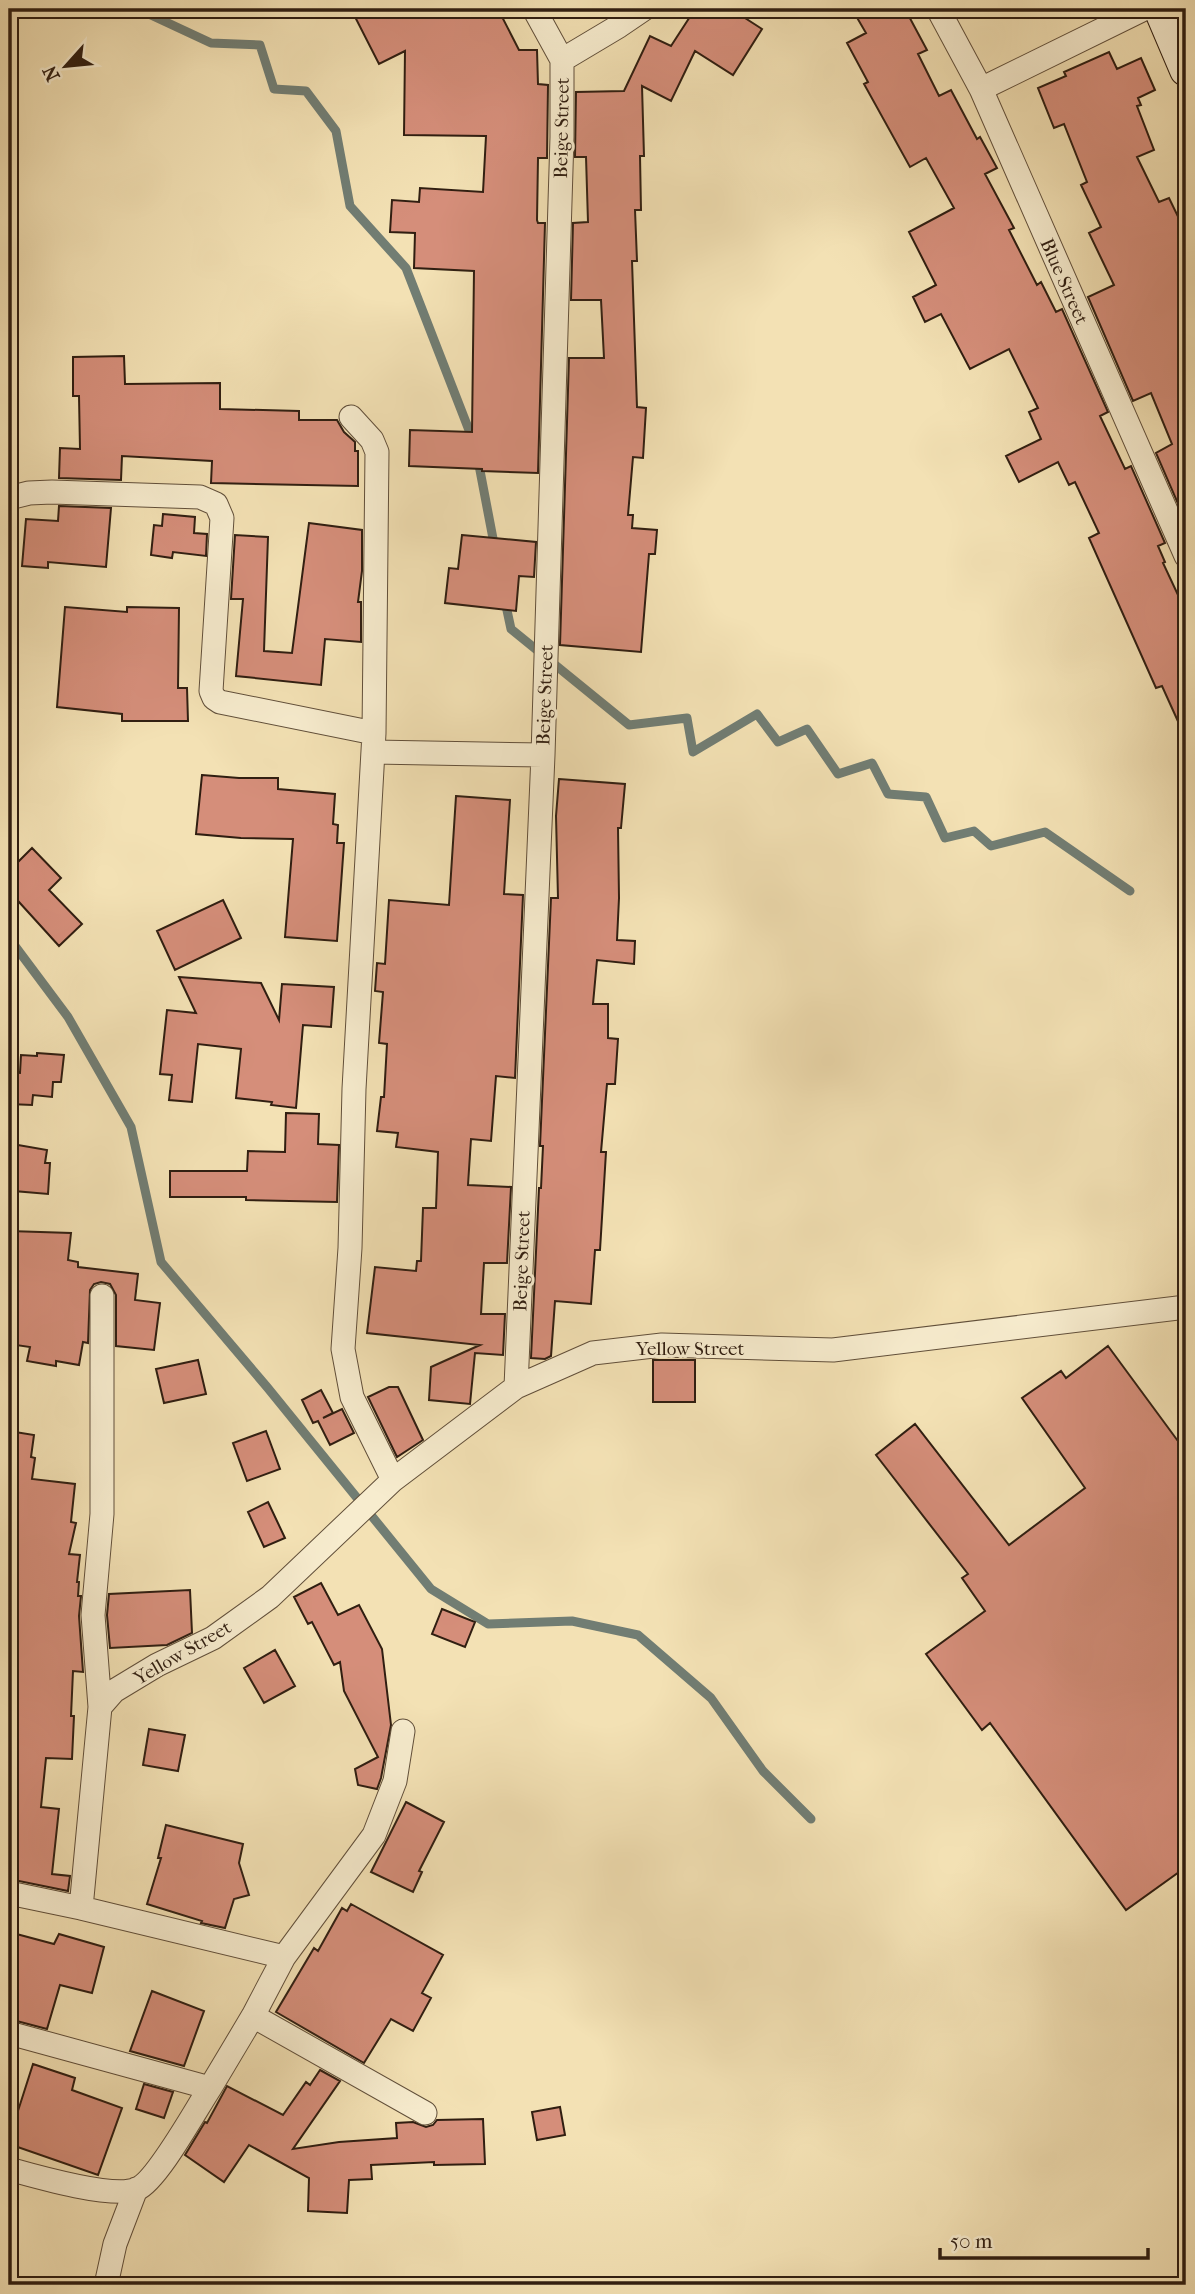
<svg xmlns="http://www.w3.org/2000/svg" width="1195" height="2294" font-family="'IM FELL French Canon',serif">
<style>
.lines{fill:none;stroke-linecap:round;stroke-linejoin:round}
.stream{stroke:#717d73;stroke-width:9}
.building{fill:#d58e7a;stroke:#301e11;stroke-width:2}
.street-casing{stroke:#614f3a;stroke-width:25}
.secondary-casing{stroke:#301e11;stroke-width:34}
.street{stroke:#f7ecce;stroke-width:23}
.secondary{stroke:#f7ecce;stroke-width:32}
.labels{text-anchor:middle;stroke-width:6;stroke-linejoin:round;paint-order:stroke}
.street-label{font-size:19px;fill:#301e11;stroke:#f7ecce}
</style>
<rect width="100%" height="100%" fill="#f3e1b4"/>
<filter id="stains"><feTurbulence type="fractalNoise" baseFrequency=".00286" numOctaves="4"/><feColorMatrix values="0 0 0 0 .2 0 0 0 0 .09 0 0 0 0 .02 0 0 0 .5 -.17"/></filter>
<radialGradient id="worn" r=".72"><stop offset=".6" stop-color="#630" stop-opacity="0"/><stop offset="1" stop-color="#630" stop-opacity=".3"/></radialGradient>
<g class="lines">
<!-- stream -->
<path class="stream" d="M138 9 211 43 260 45 274 89 306 91 336 131 350 206 406 268 474 443
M478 460 495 549
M505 601 511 629 629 725 687 718 693 752 757 714 778 742 807 729 838 774 872 763 888 794 926 797 945 838 974 831 991 846 1045 832 1130 891
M9 938 68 1017 131 1127 161 1262 267 1387 431 1589 488 1624 572 1621 638 1635 711 1698 763 1771 811 1819"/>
</g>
<!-- building -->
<path class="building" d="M351 9H498L519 50H537L538 84 548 85 547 158H538L537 220 538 223H545L538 473 482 471V469L409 466 410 430 472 432 474 271 414 268 415 233 390 232 392 200 419 202 420 188 483 192 486 136 404 135 405 51 379 64Z
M695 9H731L762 29 733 75 695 51 671 101 642 86 644 156H640L641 210H635L637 261H632L637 407 646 408 643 458 633 457 628 515H633L632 528 657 530 655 554H649L641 652 560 645 569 358H604L601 300H571L573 223 588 222 586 157H575L576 92 624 91 650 36 671 46Z
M852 9H905L927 50 918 54 939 96 951 90 977 139 980 137 997 168 985 174 1014 228 1009 230 1037 285 1041 282 1056 312 1062 309 1108 412 1100 416 1125 469 1131 466 1165 543 1158 546 1165 562 1163 563 1186 612V739L1162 686 1156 688 1089 538 1099 533 1075 482 1069 485 1058 462 1019 482 1006 456 1041 439 1029 412 1038 408 1009 349 970 369 941 314 925 322 913 297 936 285 909 232 954 208 926 158 910 167 864 84 868 82 847 43 866 33Z
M1109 52 1117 69 1141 58 1155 90 1138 98 1141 105 1137 106 1154 150 1137 157 1159 202 1169 198 1186 233V522L1156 453 1172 444 1151 393 1133 401 1088 297 1114 285 1089 233 1101 227 1081 185 1087 182 1064 124 1054 128 1038 88 1066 76 1064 72Z
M124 356 125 384 220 383V409L299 411V420H337L344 432 355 442V451H358V486L211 483 212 461 122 456 121 480 59 478 60 448 80 449 79 396H73V357Z
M59 506 111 508 106 567 48 562V568L22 566 26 519 58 521Z
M163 514 195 517 194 533 207 534 206 556 173 552 172 558 151 555 154 525 162 526Z
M309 523 362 530V571L358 602H361V642L325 639 321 685 236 676 243 599H231L235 535 268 537 264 651 292 653Z
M462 535 536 542 534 577 519 576 516 611 445 603 449 568 458 569Z
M65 607 127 612V607L179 608 178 688H187L188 721H122V714L57 707Z
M202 775 239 778H278V789L335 794 333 824 338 825 337 843H344L337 941 285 937 293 839 241 838 196 834Z
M559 779 625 784 621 828H618L619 898 617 940 635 941 634 964 597 960 593 1004H608V1038L618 1039 615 1084H607L601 1152H606L600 1250H595L591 1304 555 1301 551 1356 545 1359 531 1358 539 1188H541L543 1146H540L551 898H558L556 816Z
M456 796 510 800 504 894 523 895 515 1078 496 1076 491 1141 471 1139 468 1185 511 1187 507 1263H484L481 1314H505L503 1355 475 1353 470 1404 429 1400 431 1367 480 1345 367 1333 375 1267 416 1271 417 1261H421L423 1208H436L438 1152 396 1147 398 1133 377 1131 381 1097H384L387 1044 379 1043 383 992 375 991 377 963 385 964 389 900 449 905Z
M32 848 61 878 49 890 82 924 59 946 9 891V871Z
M223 900 241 938 175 970 157 931Z
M179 977 261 983 279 1020 282 984 334 987 331 1027 303 1025 296 1108 271 1105 272 1102 236 1098 241 1049 198 1044 192 1102 169 1100 172 1075 160 1074 167 1010 196 1013Z
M37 1053 64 1055 61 1082H53L52 1097 33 1095 32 1105 9 1104V1072L20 1073 21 1055 37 1056Z
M286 1113 319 1114 318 1144 339 1145 337 1202 246 1200V1197H170V1171H247L248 1151 285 1152Z
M18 1145 47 1150 45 1163H50L48 1194 14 1191Z
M9 1231 71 1233 68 1260 78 1262V1267L138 1274 135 1300 160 1303 154 1350 116 1346V1295L110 1284 101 1282 94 1284 90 1290 88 1343 83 1342 79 1365 56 1361V1366L27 1361 30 1347 9 1344Z
M1108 1346 1186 1452V1867L1126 1910 990 1723 982 1730 926 1654 985 1611 962 1578 968 1574 876 1455 915 1424 1009 1545 1085 1488 1022 1398 1061 1371 1066 1378Z
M198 1360 206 1394 164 1403 156 1369Z
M653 1360H695V1402H653Z
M389 1387H398L423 1440 397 1457 368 1397Z
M321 1390 333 1413 323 1418 342 1409 354 1433 330 1445 318 1421 313 1423 302 1400Z
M9 1431 34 1435 31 1457 35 1458 32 1479 75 1484 71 1522 76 1523 69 1554 80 1555 77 1582H79L78 1596H81L79 1616 83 1672 73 1671 71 1716H74L72 1759 46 1758 41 1807 59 1809 52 1874 70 1876 68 1891 9 1879V1772L10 1759H12L15 1708H9Z
M266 1431 280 1469 247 1481 233 1443Z
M268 1502 285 1538 264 1547 248 1512Z
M321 1583 338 1615 359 1605 382 1649 391 1725 381 1778 377 1789 358 1785 355 1769 378 1757 344 1691 340 1662 334 1665 312 1622 308 1624 294 1597Z
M190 1590 192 1633 167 1645 110 1648 107 1615 109 1594Z
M442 1609 475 1622 465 1647 432 1634Z
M275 1650 295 1686 264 1703 244 1668Z
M149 1729 185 1735 178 1771 143 1765Z
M406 1802 444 1822 419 1871 422 1872 413 1892 371 1872Z
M166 1825 243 1844 239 1863 249 1895 234 1899 225 1928 201 1923 202 1921 147 1904 161 1858H158Z
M351 1904 443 1955 422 1993 431 1998 413 2031 391 2019 364 2063 276 2012 314 1948 318 1951 342 1908 347 1911Z
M9 1932 54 1944 59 1934 104 1947 92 1993 60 1985 47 2029 9 2019Z
M152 1991 204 2011 184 2066 130 2051Z
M33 2064 75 2078 72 2090 122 2108 98 2175 9 2144V2111L17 2114Z
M320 2070 340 2081 293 2149 339 2142 397 2138 396 2123 413 2122 426 2127 433 2125 437 2120 483 2119 485 2164 434 2165V2162L371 2165 372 2179 349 2180 347 2213 308 2211 309 2178 249 2145 224 2182 185 2155 205 2122 207 2123 227 2086 283 2115 306 2082 310 2085Z
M144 2084 173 2092 164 2118 136 2109Z
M560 2107 565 2135 537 2140 532 2112Z"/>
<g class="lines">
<defs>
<path id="street" d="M938 9 981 89 1186 556
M562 60 619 26 644 9
M981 89 1144 9
M351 417 372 440 377 452 374 733 354 1089 350 1248 343 1349 352 1397 393 1480
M9 498 29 493 52 492 200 497 216 504 222 518 211 691 214 698 220 702 374 733
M374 752 543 755
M516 1387 543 755 562 137V60L534 9
M100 1707 114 1691 157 1665 213 1638 270 1597 393 1480 516 1387 593 1353 662 1345 833 1350 1186 1307
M9 1893 81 1908
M284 1957 374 1835 395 1781 403 1731
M253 2016 425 2113
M9 2033 210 2088 253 2016 284 1957 81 1908 100 1707 93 1615 102 1514V1296
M9 2169C34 2176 114 2199 137 2189 157 2181 196 2109 210 2088
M106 2285 115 2244 136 2189"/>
<path id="secondary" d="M1160 9 1186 70"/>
</defs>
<!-- street casing -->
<use href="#street" class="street-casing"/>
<!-- secondary casing -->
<use href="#secondary" class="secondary-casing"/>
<!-- street -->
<use href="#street" class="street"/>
<!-- secondary -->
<use href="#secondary" class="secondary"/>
</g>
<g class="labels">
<!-- street labels -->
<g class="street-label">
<text transform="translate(561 128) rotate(-89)" y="7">Beige Street</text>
<text transform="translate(1065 281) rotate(66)" y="7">Blue Street</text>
<text transform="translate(544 695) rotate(-88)" y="7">Beige Street</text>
<text transform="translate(521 1261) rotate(-88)" y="7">Beige Street</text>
<text x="690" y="1355">Yellow Street</text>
<text transform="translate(182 1652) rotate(-30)" y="7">Yellow Street</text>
</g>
</g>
<!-- margin -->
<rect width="1195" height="2294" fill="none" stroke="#f3e1b4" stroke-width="35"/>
<rect x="10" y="10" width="1174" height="2273" fill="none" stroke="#301e11" stroke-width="3.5"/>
<rect x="18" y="18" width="1160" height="2259" fill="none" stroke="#301e11" stroke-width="2"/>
<!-- north arrow -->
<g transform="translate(66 66) rotate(243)" stroke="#f7ecce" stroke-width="5" paint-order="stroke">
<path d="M0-5L12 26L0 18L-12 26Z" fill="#301e11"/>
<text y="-10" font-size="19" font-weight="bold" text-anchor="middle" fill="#301e11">N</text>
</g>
<!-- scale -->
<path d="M940 2248v10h208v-10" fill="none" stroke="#301e11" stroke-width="3.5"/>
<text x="950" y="2248" font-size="21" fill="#301e11" stroke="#f7ecce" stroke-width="5" paint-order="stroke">50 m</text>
<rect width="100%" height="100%" filter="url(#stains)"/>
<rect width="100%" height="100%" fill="url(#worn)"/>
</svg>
